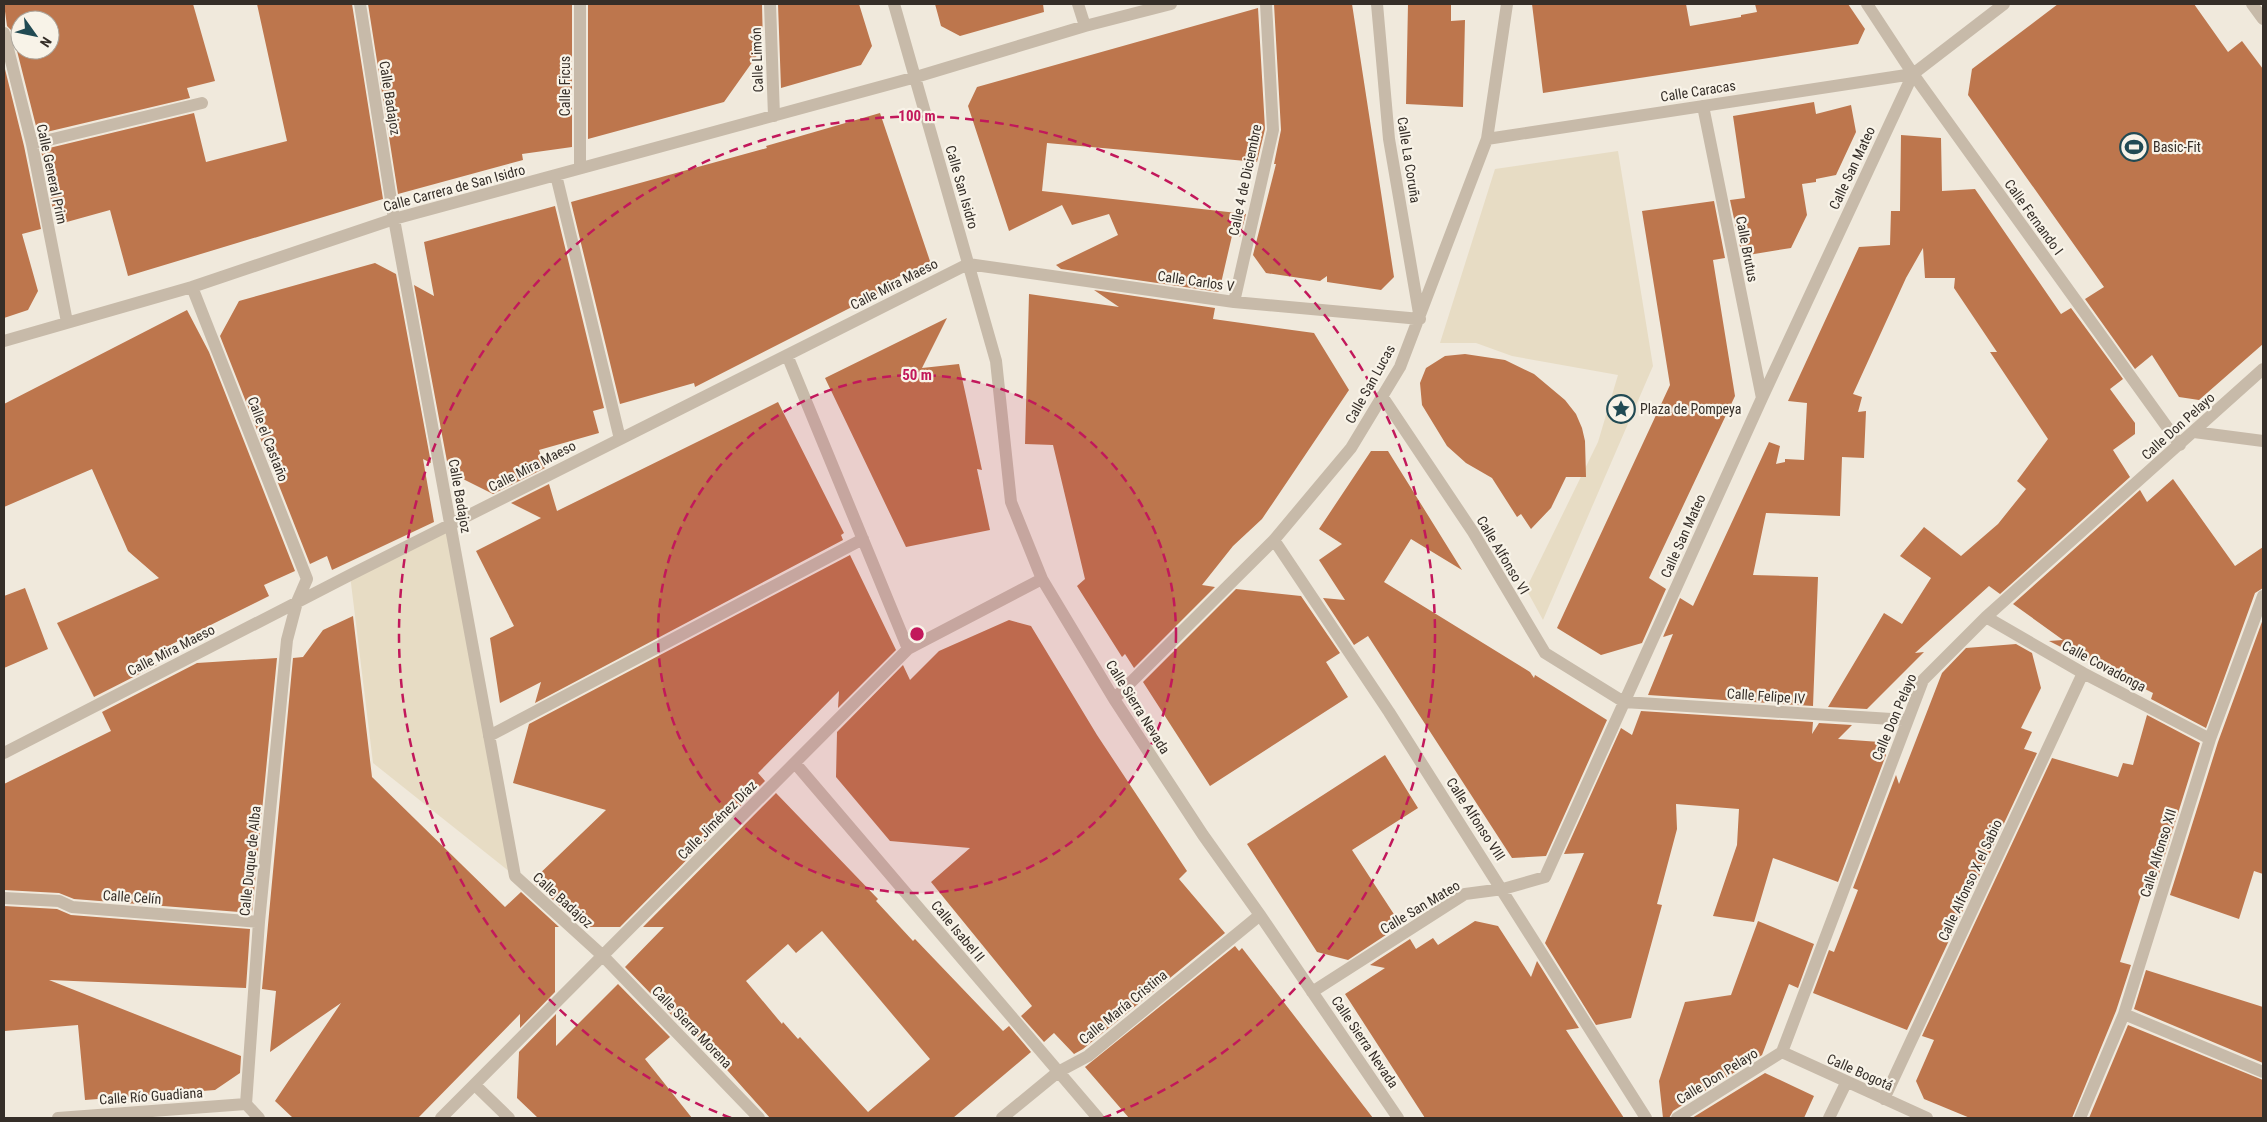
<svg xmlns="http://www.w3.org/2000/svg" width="2267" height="1122" font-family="'Roboto Condensed',sans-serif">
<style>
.plaza{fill:#e7dcc4}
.building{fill:#bd764d;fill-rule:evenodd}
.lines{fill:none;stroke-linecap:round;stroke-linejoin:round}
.minor{stroke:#c7baa9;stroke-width:12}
.ring{fill:none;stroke:#c2185b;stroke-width:2.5;stroke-dasharray:9 6}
.labels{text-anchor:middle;stroke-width:4.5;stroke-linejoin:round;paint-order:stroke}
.street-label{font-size:14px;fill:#352e28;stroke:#f8f3e8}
.poi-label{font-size:14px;fill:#352e28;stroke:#f8f3e8;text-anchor:start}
.centre{fill:#c2185b;stroke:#f8f3e8;stroke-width:2.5}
.ring-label{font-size:15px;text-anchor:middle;font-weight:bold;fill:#c2185b;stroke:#f8f3e8;stroke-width:4.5;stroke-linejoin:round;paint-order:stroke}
</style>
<rect width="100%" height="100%" fill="#f0e9dc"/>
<!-- plaza -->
<path class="plaza" d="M1618 151 1653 366 1543 620 1526 589 1598 442 1618 375 1512 356 1476 343H1440L1495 169Z
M450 524 515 876 373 763 350 575Z"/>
<!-- building -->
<path class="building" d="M4 4H193L215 81 187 88 190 98 38 134 12 31 7 26ZM20 20H50V50H20Z
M257 4H352L383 199 128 276 110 210 56 225 41 150 194 113 206 162 287 141Z
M368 4H572V147L522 154 523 160 398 194Z
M588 4H762L763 47 724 102 588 139Z
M778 4H859L872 46 861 65 781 88Z
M935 4H1043L1044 12 960 36 941 26Z
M1274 4H1352L1394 277 1381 290 1327 282V276L1320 281 1266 273 1253 255 1276 164H1274L1281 130Z
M1408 4H1451V21L1465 20 1463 107 1406 104Z
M1532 4H1686L1690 26 1741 17V15L1757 12 1755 4H1848L1865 29 1858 44 1543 93Z
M2058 4H2194L2228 52 2242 41 2263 69V344L2199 400 2179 397 2152 355 2135 369 2085 299 2104 287 1968 95 1972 69Z
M1258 8 1265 129 1257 162 1047 143 1042 191 1246 214 1240 237 1234 227 1219 292 1061 269 1056 265 1118 235 1109 214 1072 225 1062 205 1009 231 968 106 977 87Z
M4 65 24 146 41 229 22 234 38 291 28 310 4 318Z
M1814 102 1816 114 1851 105 1856 132 1836 175 1816 179V182L1802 184 1807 215 1791 248 1742 256 1730 200 1745 198 1733 116Z
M880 113 932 267 897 277 899 283 695 387 694 383 620 404 571 202 767 148 766 146Z
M1901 135 1941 138 1942 191 1975 189 2061 314 2071 308 2123 379 2110 389 2135 423V434L2113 450 2130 477 2000 594 1989 586 1915 653 1924 652 1867 709 1828 707 1884 613 1902 624 1931 578 1900 556 1924 527 1961 556 1998 524 2026 489 2017 481 2048 439 1990 352H1997L1954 288 1955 278H1925L1923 248 1906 278 1853 394 1862 397 1858 412 1866 411 1864 458 1842 457 1840 516 1766 513 1753 575 1818 577 1813 706 1648 695 1673 634 1663 637 1680 598 1693 606 1769 442 1780 446 1776 464 1785 462V459L1804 460 1807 403 1788 401 1859 247 1890 245 1891 211H1900Z
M1714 201 1725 258 1713 260 1735 396 1649 578 1666 589 1642 643 1601 655 1557 628 1670 385 1642 211Z
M555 206 604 408 593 411 599 433 539 450 545 468 493 494 449 472 414 285 434 296 424 242Z
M375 263 396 274 431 463 423 459 434 522 332 570 327 556 310 564 220 336 239 301Z
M1094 290 1215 308 1213 319 1314 333 1349 390 1262 519 1233 546 1202 585 1215 587 1134 668 1125 654 1122 657 1077 586 1085 579 1053 445 1025 444 1029 294 1119 307Z
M187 310 209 352 295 571 264 585 269 596 126 667 157 665 94 697 57 623 159 578 128 551 92 469 4 507V404Z
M947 318 922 368 959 364 982 470 977 469 990 530 906 547 825 378Z
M1465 354 1505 360 1534 374 1565 400 1576 414 1582 428 1585 441 1586 477H1566L1551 508 1531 529 1521 514 1517 517 1492 478 1466 463 1447 446 1422 405 1420 383 1426 368 1445 356Z
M778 402 844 533 841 535 843 540 535 703 541 682 500 703 490 638 514 626 476 551 541 518 511 503 549 484 557 511Z
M1371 451H1388L1462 570 1411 539 1384 582 1530 672 1534 678 1535 675 1607 720 1546 856 1512 858 1368 636 1354 645 1323 598 1345 600 1319 560 1342 544 1319 529Z
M2173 479 2235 566 2263 547V588L2255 593 2206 728 2151 699 2153 693 2049 641 2063 640 2013 604 2140 490 2147 502Z
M850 555 896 650 838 708 839 691 758 773 765 781 620 927H583L532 881 606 810 513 783 529 724Z
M25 588 48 649 4 668V596Z
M1236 589 1301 596 1340 653 1326 662 1348 697 1210 786 1143 682Z
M353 616 372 777 505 907 521 892 559 927H555V992L520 1028V1014L418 1118H293L275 1101 341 1003 270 1052 276 991 262 989 293 658 303 657 323 630Z
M2263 619V874L2254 871 2239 919 2170 895 2218 742Z
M1009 620 1031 626 1097 735 1187 871 1179 879 1225 933 1083 1049 1074 1054 1054 1033 1044 1042 1021 1016 1032 1006 931 882 970 848 890 841 836 777 837 732 903 665 910 680 939 651Z
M2016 644 2032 653 2041 688 2021 728 2032 732 2024 749 2037 753 1907 1030 1813 993 1829 950 1834 952 1858 890 1853 888 1896 775 1899 784 1942 673 1966 648Z
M277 658 252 913 74 899 59 893 4 890V784L111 731 102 712 197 663Z
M1641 711 1813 722 1812 734 1819 723 1852 725 1838 739 1880 742 1886 755 1838 882 1773 858 1754 922 1713 916 1737 845 1739 809 1676 804 1677 829 1657 904 1662 905 1631 1018 1596 1025 1545 943 1584 853 1564 854 1621 728 1632 735Z
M2147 715 2200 743 2154 890 2144 886 2120 962 2131 965 2116 1011 2072 1118H1970L1924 1099 1916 1081 1934 1040 1922 1036 2052 758 2118 777 2123 763 2133 765Z
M1385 755 1418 808 1352 850 1401 925 1348 960 1317 952 1247 844Z
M776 793 878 899 876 901 913 941 915 939 1003 1031 1009 1026 1031 1052 953 1118H770L685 1023 682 1026 625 967 664 927H643ZM822 931 930 1059 868 1112 800 1037 798 1039 783 1022 782 1024 746 981 788 944 796 953Z
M4 906 57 909 71 915 250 929 246 988 49 980 241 1056 240 1073 215 1090 85 1100 78 1025 4 1031Z
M1475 921 1498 926 1531 977 1537 961 1579 1028 1566 1030 1624 1118H1425L1345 994 1385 968 1370 965 1410 939 1416 949 1433 938 1438 945Z
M1758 921 1814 944 1798 988 1789 984 1762 1055 1673 1111 1669 1118H1663L1659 1081 1685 1002 1731 995Z
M1235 946 1239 951 1242 948 1373 1118H1129L1085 1067Z
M2146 970 2263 1007V1063L2134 1009Z
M618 984 670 1037 645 1059 692 1118H538L517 1098 519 1052 556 1014V1046Z
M2128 1025 2263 1080V1118H2089Z
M1765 1073 1814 1096 1804 1118H1692Z"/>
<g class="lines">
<!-- minor -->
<path class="minor" d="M360 4 394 219 515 876 603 956 759 1118
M580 4V168
M770 4 774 116
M894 4 996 361 1011 502 1042 579 1114 699 1203 835 1260 915 1398 1118
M1078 4 1085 26
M1867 4 1913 74 2180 445
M2252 4 2263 19
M4 33 32 144 67 322
M1703 106 1762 398
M1487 139 1913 74
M32 144 202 103
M556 175 620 439
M968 264 1234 302 1420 319 1389 139 1377 4
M192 287 307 579 297 602 287 640 259 922 246 1104 259 1118
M1234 302 1273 130 1266 4
M4 341 192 287 394 219 916 77 1085 26 1171 4
M787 355 908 649
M1382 396 1473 532 1545 653 1624 702 1907 720
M2194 432 2263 441
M1274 540 1389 712 1646 1118
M1986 617 2083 673 2210 739
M1114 699 1274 540 1351 448 1400 367 1487 139 1507 4
M489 736 863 539
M4 753 350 575 968 264
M795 763 1098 1118
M4 898 59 901 72 907 259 922
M1312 992 1465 894 1503 889 1545 877 1762 398 1913 74 2004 4
M2124 1014 2263 1072
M1782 1052 1927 1118
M475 1085 509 1118
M1884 1099 2083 673
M58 1118 246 1104
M441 1118 908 649 1042 579
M1002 1118 1058 1072 1088 1056 1260 915
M1677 1118 1782 1052 1923 680 1986 617 2263 369
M1829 1118 1846 1083
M2080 1118 2124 1014 2210 739 2263 596"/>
</g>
<!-- distance rings -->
<circle cx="917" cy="634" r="259" fill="#c2185b" fill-opacity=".12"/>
<g class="ring">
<circle cx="917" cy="634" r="259"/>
<path d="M731 1118A518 518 0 1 1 1103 1118"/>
</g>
<!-- icons -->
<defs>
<symbol id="stadium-ring" viewBox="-11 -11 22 22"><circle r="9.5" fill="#f8f3e8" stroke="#214a53" stroke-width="1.5"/><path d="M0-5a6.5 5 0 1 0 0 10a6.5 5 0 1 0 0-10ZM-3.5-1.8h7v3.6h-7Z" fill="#214a53"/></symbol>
<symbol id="sight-ring" viewBox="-11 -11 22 22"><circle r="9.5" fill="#f8f3e8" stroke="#214a53" stroke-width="1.5"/><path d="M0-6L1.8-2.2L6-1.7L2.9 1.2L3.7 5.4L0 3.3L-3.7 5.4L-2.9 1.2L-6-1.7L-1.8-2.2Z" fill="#214a53"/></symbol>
</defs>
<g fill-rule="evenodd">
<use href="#stadium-ring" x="2118" y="131" width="32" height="32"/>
<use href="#sight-ring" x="1605" y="393" width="32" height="32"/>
</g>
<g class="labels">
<!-- street labels -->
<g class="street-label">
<text transform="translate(757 60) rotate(-92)" y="5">Calle Limón</text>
<text transform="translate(565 86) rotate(-90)" y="5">Calle Ficus</text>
<text transform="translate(1698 91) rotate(-9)" y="5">Calle Caracas</text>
<text transform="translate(390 98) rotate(81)" y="5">Calle Badajoz</text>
<text transform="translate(1409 160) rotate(81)" y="5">Calle La Coruña</text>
<text transform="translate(1852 168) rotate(-65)" y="5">Calle San Mateo</text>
<text transform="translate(52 174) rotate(78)" y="5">Calle General Prim</text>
<text transform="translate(1245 180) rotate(-78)" y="5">Calle 4 de Diciembre</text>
<text transform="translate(962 187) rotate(74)" y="5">Calle San Isidro</text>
<text transform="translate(454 188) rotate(-15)" y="5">Calle Carrera de San Isidro</text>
<text transform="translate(2034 217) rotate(54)" y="5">Calle Fernando I</text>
<text transform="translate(1747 249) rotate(79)" y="5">Calle Brutus</text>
<text transform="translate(1196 281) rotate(8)" y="5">Calle Carlos V</text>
<text transform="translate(894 284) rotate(-27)" y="5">Calle Mira Maeso</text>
<text transform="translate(1370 384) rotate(-61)" y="5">Calle San Lucas</text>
<text transform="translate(2178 426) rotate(-42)" y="5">Calle Don Pelayo</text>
<text transform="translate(268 439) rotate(69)" y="5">Calle el Castaño</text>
<text transform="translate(532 466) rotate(-27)" y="5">Calle Mira Maeso</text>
<text transform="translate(460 496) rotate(80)" y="5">Calle Badajoz</text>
<text transform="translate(1683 536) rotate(-66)" y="5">Calle San Mateo</text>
<text transform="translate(1503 555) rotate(59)" y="5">Calle Alfonso VI</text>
<text transform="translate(171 650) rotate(-27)" y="5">Calle Mira Maeso</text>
<text transform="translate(2104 666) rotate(28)" y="5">Calle Covadonga</text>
<text transform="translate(1766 696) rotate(4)" y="5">Calle Felipe IV</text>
<text transform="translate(1138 707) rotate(58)" y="5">Calle Sierra Nevada</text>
<text transform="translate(1894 717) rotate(-67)" y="5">Calle Don Pelayo</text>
<text transform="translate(1476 819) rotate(57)" y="5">Calle Alfonso VIII</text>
<text transform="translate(717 820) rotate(-45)" y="5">Calle Jiménez Díaz</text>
<text transform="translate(2158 853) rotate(-73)" y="5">Calle Alfonso XII</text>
<text transform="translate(250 861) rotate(-84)" y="5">Calle Duque de Alba</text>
<text transform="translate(1970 880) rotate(-65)" y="5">Calle Alfonso X el Sabio</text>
<text transform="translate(132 897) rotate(4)" y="5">Calle Celín</text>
<text transform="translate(563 900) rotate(42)" y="5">Calle Badajoz</text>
<text transform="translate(1420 907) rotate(-31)" y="5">Calle San Mateo</text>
<text transform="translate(958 931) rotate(50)" y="5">Calle Isabel II</text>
<text transform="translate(1123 1007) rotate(-39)" y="5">Calle María Cristina</text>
<text transform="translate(692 1027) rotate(46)" y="5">Calle Sierra Morena</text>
<text transform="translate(1365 1042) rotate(56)" y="5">Calle Sierra Nevada</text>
<text transform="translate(1860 1072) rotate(24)" y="5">Calle Bogotá</text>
<text transform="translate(1717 1076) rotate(-32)" y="5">Calle Don Pelayo</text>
<text transform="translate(151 1096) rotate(-4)" y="5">Calle Río Guadiana</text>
</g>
<!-- poi labels -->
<g class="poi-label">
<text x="2153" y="152">Basic-Fit</text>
<text x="1640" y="414">Plaza de Pompeya</text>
</g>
</g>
<circle cx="917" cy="634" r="8" class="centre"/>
<g class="ring-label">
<text x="917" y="121">100 m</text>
<text x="917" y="380">50 m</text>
</g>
<!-- border -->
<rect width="2267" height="1122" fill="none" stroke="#352e28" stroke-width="10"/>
<!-- north arrow -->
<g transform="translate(35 35) rotate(123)"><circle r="24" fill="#f8f3e8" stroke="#aaa49b"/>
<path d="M0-4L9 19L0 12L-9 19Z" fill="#214a53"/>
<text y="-8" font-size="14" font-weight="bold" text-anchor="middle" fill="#352e28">N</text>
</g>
</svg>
